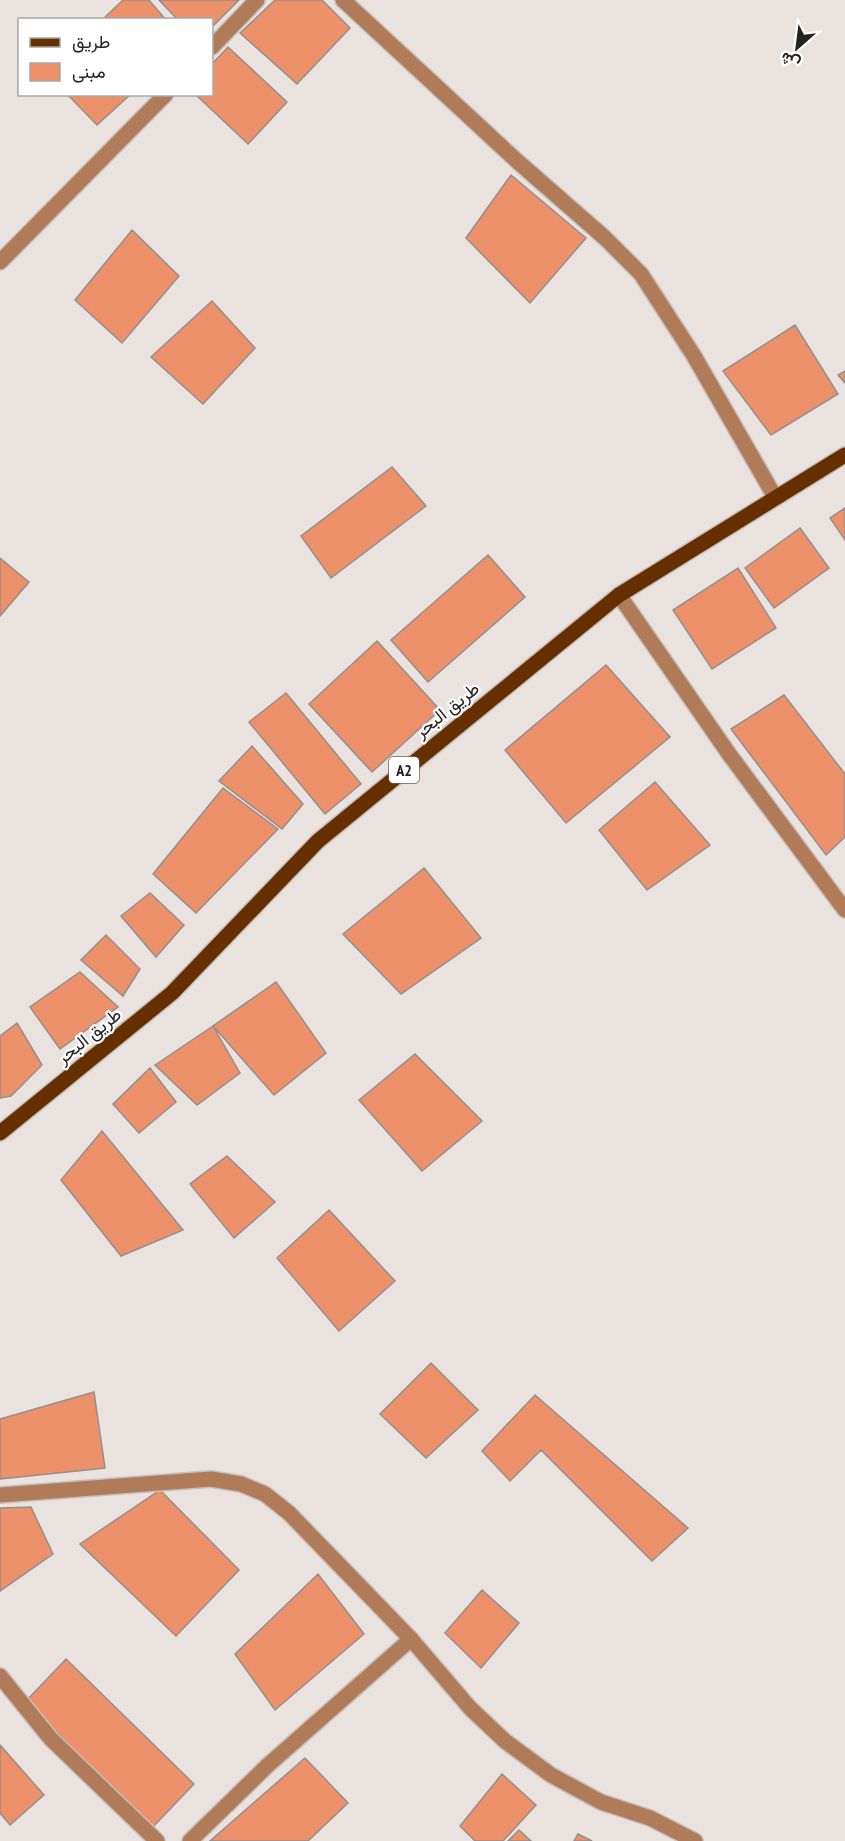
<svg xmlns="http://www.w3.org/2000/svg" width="845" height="1841" font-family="'PT Sans Narrow',Vazirmatn,sans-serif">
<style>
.building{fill:#ed916b;stroke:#958e8b;stroke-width:1.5}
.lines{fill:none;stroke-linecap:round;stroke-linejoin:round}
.minor-casing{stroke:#c7bfbc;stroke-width:18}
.major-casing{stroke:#c7bfbc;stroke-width:18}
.minor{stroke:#b07b58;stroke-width:15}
.major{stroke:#652f00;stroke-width:15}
.labels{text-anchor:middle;stroke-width:4.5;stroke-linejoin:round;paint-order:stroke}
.shield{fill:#fff;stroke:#666464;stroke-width:1.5}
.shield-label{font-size:16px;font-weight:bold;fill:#252221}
.street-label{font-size:18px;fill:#252221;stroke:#fff}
</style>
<rect width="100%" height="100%" fill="#eae2de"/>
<!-- building -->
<path class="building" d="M123 0H149L166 20H102Z
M159 0H239L212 27V20H178Z
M275 0H322L350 28 297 84 240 33Z
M228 47 287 102 248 144 195 94H212V64Z
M67 94H131L97 125Z
M511 175 586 238 530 303 466 238Z
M132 230 179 276 122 343 75 300Z
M212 301 255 348 203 404 151 357Z
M795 325 838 394 771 435 723 371Z
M845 371V383L838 375Z
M392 467 426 506 331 578 301 536Z
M845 508V540L830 518Z
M800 528 829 568 774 608 745 568Z
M488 555 525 597 428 682 391 640Z
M0 558 29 582 0 616Z
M738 568 776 628 712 669 673 610Z
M377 641 440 710 372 772 309 704Z
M606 665 670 737 566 823 505 750Z
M286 693 361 784 325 814 249 722Z
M784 695 845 774V837L826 855 731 729Z
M252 746 303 804 282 829 219 781Z
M655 782 710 845 647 890 599 830Z
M223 788 278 829 196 913 153 874Z
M424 868 481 938 401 994 343 934Z
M150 893 184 925 156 957 121 916Z
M106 935 140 969 123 996 81 960Z
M80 972 118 1007 60 1049 30 1007Z
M276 982 326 1053 274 1095 213 1026Z
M17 1023 42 1065 11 1096 0 1098V1036Z
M213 1026 240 1073 197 1105 155 1065Z
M415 1054 482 1121 422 1171 359 1100Z
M150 1068 176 1102 139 1133 113 1104Z
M102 1131 183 1230 121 1256 61 1180Z
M227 1156 275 1202 234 1238 190 1184Z
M329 1210 395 1281 339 1331 277 1258Z
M431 1363 478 1410 426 1458 380 1414Z
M94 1392 105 1468 0 1479V1419Z
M535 1395 688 1528 652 1561 541 1450 510 1481 482 1451Z
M160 1490 239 1570 176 1636 80 1544Z
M31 1507 53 1554 0 1591V1508Z
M318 1574 364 1634 275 1710 235 1654Z
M482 1590 519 1623 481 1668 445 1633Z
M66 1659 194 1784 151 1829 26 1701Z
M0 1745 44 1795 10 1825 0 1813Z
M305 1758 348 1803 308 1841H210Z
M502 1774 536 1805 503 1841H475L460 1826Z
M519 1830 531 1841H508Z
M578 1834 592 1841H574Z"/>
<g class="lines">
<defs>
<path id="minor" d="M343 0 517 161 605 238 641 274 694 356 775 497
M212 47 257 0
M0 262 166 94
M619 595 729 754 845 910
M0 1495 211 1479 241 1484 265 1494 289 1513 411 1639 470 1708 505 1741 551 1775 601 1802 650 1818 695 1841
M0 1676 51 1739 157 1841
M190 1841 267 1766 411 1639"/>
<path id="major" d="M0 1133 172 993 318 841 619 595 845 455"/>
</defs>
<!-- minor casing -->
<use href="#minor" class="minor-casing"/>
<!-- major casing -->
<use href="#major" class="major-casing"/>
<!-- minor -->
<use href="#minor" class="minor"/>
<!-- major -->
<use href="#major" class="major"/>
</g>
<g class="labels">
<!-- shield labels -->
<rect class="shield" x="389" y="757" width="30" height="26" rx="4.5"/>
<g class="shield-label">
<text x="404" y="776">A2</text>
</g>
<!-- street labels -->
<g class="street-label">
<text transform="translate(447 710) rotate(-39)" y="6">طريق البحر</text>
<text transform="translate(89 1036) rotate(-39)" y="6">طريق البحر</text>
</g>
</g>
<!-- legend -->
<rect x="18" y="18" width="195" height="78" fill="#ffffff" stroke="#a8a7a6" stroke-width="1.5"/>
<rect x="30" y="38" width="30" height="9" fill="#652f00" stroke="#a8a7a6" stroke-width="1.5"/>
<text x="72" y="48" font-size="18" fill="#252221">طريق</text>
<rect x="30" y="63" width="30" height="18" fill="#ed916b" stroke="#a8a7a6" stroke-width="1.5"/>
<text x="72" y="78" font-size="18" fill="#252221">مبنى</text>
<!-- north arrow -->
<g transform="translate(797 48) rotate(208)" stroke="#ffffff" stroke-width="4.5" paint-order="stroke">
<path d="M0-4.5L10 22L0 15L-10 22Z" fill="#252221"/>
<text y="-9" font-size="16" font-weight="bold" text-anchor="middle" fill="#252221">ش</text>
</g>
</svg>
